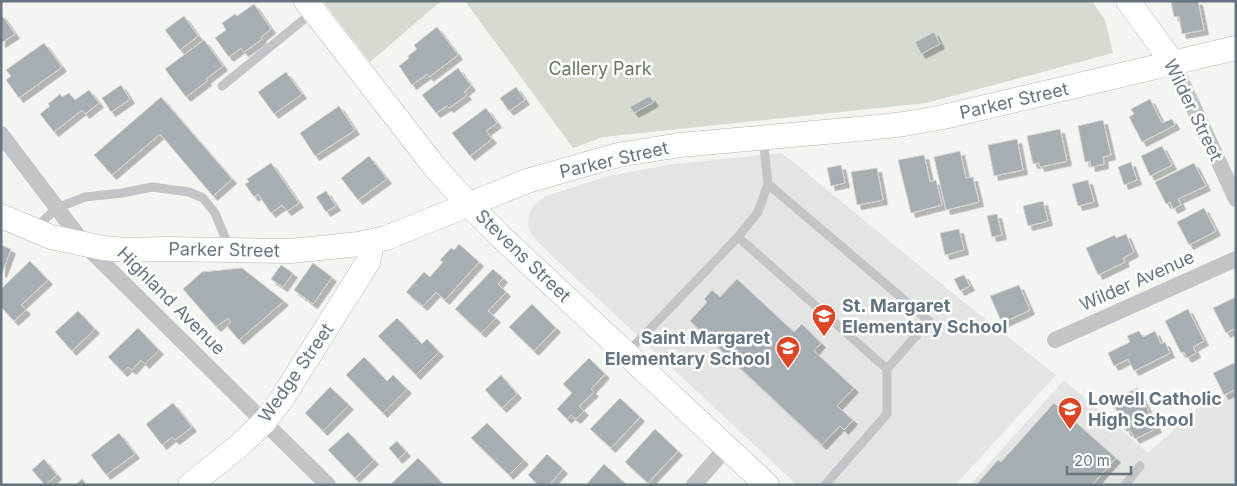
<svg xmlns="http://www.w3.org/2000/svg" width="1237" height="486" font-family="Inter,sans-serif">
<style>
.built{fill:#e4e5e3}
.green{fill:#d5dbd1}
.building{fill:#a6aeb2;stroke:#d5d5d3;filter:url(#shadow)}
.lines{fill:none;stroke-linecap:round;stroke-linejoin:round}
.secondary-casing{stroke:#b2b7ba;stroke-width:25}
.lane{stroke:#c2c5c8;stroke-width:9}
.street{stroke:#c2c5c8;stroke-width:16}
.secondary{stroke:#fff;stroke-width:24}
.labels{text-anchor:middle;stroke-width:5;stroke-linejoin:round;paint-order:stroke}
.park-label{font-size:18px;fill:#687762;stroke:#fff}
.street-label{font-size:18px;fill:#647580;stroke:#fff}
.poi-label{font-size:18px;font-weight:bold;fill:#647580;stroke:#fff;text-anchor:start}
</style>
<defs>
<filter id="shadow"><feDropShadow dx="4.5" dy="4.5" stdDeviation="0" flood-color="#0004"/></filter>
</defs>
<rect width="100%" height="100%" fill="#f4f4f0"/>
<!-- built -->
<path class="built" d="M781 153 797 165 961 300 1056 375 955 485H797L564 267 536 240 531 233 528 224 529 215 533 207 539 201 546 196 608 176 673 164Z
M1064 380 1148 453 1199 407 1236 393V485H970Z"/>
<!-- green -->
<path class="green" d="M323 1H441L370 62Z
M465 1H1092L1105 20 1113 53 926 103 603 137 573 148Z"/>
<!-- building -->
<path class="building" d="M1175 1H1198L1204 30 1182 34 1179 16 1174 17 1171 2Z
M254 4 271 29 261 37 262 39 244 52 241 48 229 57 215 38 226 30 222 23 235 14 237 16Z
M1 14 15 34 1 43Z
M184 16 198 36 180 50 165 30Z
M437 27 458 55 429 77 427 74 412 85 399 66 409 58 408 56 417 49 414 45Z
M934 32 940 44 921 54 915 42Z
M204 40 223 66 206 79 207 81 186 97 165 69Z
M44 43 62 67 19 98 6 80 11 76 6 70Z
M458 68 471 86 464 92 467 95 449 108 447 106 436 113 422 95Z
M286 72 302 94 274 114 258 92Z
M121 85 130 99 111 112 102 98Z
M516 87 525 100 509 111 500 98Z
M89 90 99 103 85 114 82 110 54 132 40 114 50 106 48 104 60 94 62 97 69 93 75 100Z
M650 96 654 102 634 113 630 107Z
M161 97 232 179 213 196 160 134 112 175 94 155Z
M1150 99 1162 123 1172 119 1175 125 1142 142 1129 117 1134 114 1131 109Z
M339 106 355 130 315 156 300 133Z
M486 108 497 123 486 131 492 139 470 156 452 133Z
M1103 120 1111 155 1103 157 1104 164 1091 167 1090 161 1085 162 1078 126Z
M1060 129 1067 161 1040 167 1039 163 1033 164 1027 136Z
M1017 139 1023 170 994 176 988 145Z
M1162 146 1172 165 1150 176 1141 156Z
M960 151 966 178 973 177 979 202 946 210 934 157Z
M924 155 930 182 936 180 942 205 911 213 898 160Z
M369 156 387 179 358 200 341 178Z
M1131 162 1137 180 1124 185 1118 167Z
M271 163 299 203 287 211 282 205 271 213 258 194 254 197 245 184 249 182 247 179Z
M1194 163 1206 186 1178 199 1181 205 1173 209 1170 202 1166 204 1155 182Z
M841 165 845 183 831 186 827 168Z
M877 168 883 200 857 205 851 172Z
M1088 180 1094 202 1078 206 1072 184Z
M326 191 336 206 326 212 316 197Z
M1043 201 1048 221 1028 226 1023 206Z
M1204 208 1216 231 1189 245 1177 222Z
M997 214 1002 235 992 237 987 216Z
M959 229 964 250 945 255 940 233Z
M1126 234 1134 252 1123 258 1125 262 1098 275 1086 248 1115 235 1116 238Z
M459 244 479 262 445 300 436 292 423 306 406 292 424 272 430 277 443 262 440 260 451 248 454 250Z
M1 245 11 249 2 273 1 272Z
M30 261 48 280 21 305 26 310 14 321 1 307V289Z
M313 263 332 277 313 304 294 290Z
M281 265 293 273 283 287 271 279Z
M242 268 284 301 239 340 227 326 231 322 228 318 216 327 183 289 202 272Z
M493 269 503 278 498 284 506 292 488 311 496 318 481 333 455 309Z
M964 275 970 286 960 291 954 279Z
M737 279 794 332 802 324 821 343 814 351 854 388 837 406 853 420 844 430 840 426 822 445 690 321 707 302 704 299 712 290 720 297Z
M1019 285 1030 310 1002 323 990 296Z
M1236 297V328L1226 333 1213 308Z
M532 304 556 328 534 351 509 327Z
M1188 309 1204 341 1193 347 1196 353 1187 358 1184 352 1181 353 1165 321Z
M78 311 95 329 72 351 55 332Z
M397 318 422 344 427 339 439 352 416 375 378 336Z
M138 328 159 350 145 364 141 360 132 370 128 367 123 372 108 357Z
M1139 331 1143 337 1155 331 1161 344 1165 342 1170 353 1134 371 1128 359 1114 366 1108 353 1130 342 1127 336Z
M364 357 387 381 393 375 407 389 383 413 346 375Z
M589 358 605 374 591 389 594 392 579 406 584 411 576 419 571 415 567 419 557 409 572 393 563 384Z
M1234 363 1236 367V389L1224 395 1213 373Z
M501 375 517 394 502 408 485 390Z
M330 387 349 405 323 431 305 413Z
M1137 388 1157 428 1135 439 1130 430 1127 432 1112 401Z
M620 398 640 417 611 448 590 429Z
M173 403 192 427 175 440 172 437 162 445 146 424Z
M1054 403 1116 458 1092 485H976L998 460 1001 462Z
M487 423 524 460 509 475 471 438Z
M655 429 678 451 648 483 625 462Z
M348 432 374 460 355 478 328 450Z
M119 433 135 454 106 475 91 455Z
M397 441 406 452 398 459 389 448Z
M547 454 563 469 549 485H538L528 475Z
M418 458 443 484 390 485Z
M44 459 57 475 45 485 32 470Z
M604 464 627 485H586Z
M82 479 87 485H75Z"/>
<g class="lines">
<defs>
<path id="secondary" d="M306 1 434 166 457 192 499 235 767 485
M1128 1 1173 63
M1 216 51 237 103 248 126 250 165 249 290 251 331 247 359 244 386 238 527 181 618 155 680 145 869 128 904 124 943 117 1236 48
M190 485 239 446 265 421 281 400 368 262 373 241"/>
</defs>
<!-- secondary casing -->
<use href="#secondary" class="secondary-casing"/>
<!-- lane -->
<path class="lane" d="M222 86 313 12
M768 184 929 321 887 369V414L825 485
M34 229 57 208 85 197 122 193 152 187 189 192 203 198 215 213 229 247
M738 237 887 369
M627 353 738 237 758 212 768 184 763 138
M1125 485 1140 466"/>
<!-- street -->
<path class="street" d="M1173 63 1236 199
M1 134 85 245 328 485
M1055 340 1236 259
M694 485 727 447"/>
<!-- secondary -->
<use href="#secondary" class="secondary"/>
</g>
<!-- icons -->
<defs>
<symbol id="school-pin" viewBox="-11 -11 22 30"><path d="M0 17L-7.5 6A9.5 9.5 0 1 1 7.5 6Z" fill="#dd4527" stroke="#fff"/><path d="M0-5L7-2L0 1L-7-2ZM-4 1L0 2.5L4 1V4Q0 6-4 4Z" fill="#fff"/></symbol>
</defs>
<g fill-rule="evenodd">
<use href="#school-pin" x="810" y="302" width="28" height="38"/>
<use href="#school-pin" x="774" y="334" width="28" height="38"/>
<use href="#school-pin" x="1056" y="395" width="28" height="38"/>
</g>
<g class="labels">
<!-- park labels -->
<g class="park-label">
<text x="600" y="75">Callery Park</text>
</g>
<!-- street labels -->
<g class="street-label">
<text transform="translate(1014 101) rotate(-13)" y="6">Parker Street</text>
<text transform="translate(1193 110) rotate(64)" y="6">Wilder Street</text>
<text transform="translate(614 160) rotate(-13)" y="6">Parker Street</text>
<text transform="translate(224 250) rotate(1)" y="6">Parker Street</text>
<text transform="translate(523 256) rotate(44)" y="6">Stevens Street</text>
<text transform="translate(1137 281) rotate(-24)" y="6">Wilder Avenue</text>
<text transform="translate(171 301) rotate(45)" y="6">Highland Avenue</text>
<text transform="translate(296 373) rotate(-55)" y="6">Wedge Street</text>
</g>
<!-- poi labels -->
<g class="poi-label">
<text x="842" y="312">St. Margaret<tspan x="842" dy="21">Elementary School</tspan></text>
<text x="770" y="344" text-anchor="end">Saint Margaret<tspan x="770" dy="21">Elementary School</tspan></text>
<text x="1088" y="405">Lowell Catholic<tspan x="1088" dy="21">High School</tspan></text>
</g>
</g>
<!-- border -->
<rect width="1237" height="486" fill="none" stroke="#647580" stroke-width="5"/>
<!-- scale -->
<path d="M1067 466v8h64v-8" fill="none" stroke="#647580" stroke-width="2.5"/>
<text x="1074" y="466" font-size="15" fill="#647580" stroke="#ffffff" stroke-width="4" paint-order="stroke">20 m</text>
</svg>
